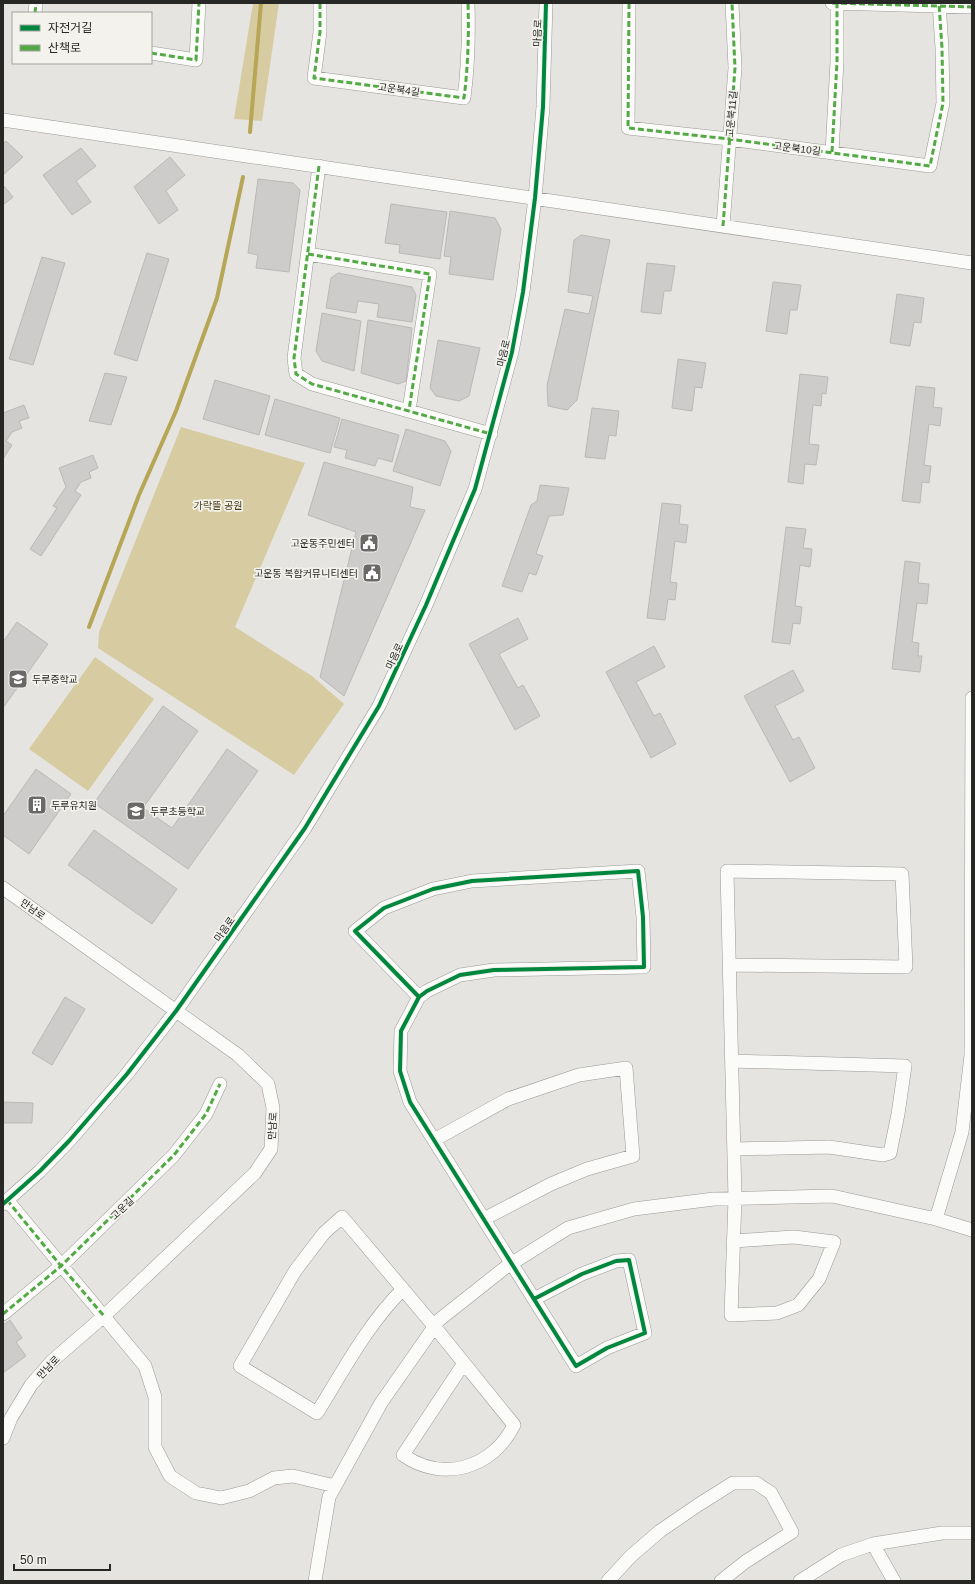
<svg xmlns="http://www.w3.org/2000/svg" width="975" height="1584" font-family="Helvetica,'Noto Sans KR',sans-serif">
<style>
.green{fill:#d7cca1}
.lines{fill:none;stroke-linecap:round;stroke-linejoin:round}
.stream{stroke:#b7a656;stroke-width:4}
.building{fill:#cdccca;stroke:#b9b9b7}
.minor-casing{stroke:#9a9997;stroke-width:14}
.minor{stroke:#fbfbfa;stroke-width:13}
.quiet{stroke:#53aa44;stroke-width:3;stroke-dasharray:6 3;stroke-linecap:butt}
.cycleway-casing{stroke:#f3f2ed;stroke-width:6}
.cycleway{stroke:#00873e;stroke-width:4}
.labels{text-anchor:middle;stroke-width:3.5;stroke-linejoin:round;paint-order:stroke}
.street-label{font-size:10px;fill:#272725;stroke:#f3f2ed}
.park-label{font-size:10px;fill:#463d11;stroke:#f3f2ed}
.poi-label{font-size:10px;fill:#272725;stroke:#f3f2ed;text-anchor:start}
</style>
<rect width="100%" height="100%" fill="#e5e4e1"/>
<!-- green -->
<path class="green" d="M253 3H279L262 121 234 119Z
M181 427 305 463 235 627 312 676 344 704 294 775 98 648 99 632Z
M95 657 154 699 88 791 29 749Z"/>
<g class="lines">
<!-- stream -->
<path class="stream" d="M250 132 261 3
M89 627 139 495 176 411 217 298 243 177"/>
</g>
<!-- building -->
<path class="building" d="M6 141 23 157 3 175V144Z
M81 148 96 166 76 181 91 202 72 215 43 175Z
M170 157 185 175 166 191 178 210 159 224 134 187Z
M258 179 293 183 300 190 289 272 256 268 258 255 248 253Z
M3 185 13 197 3 205Z
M391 204 447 212 440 259 399 253 400 245 385 243Z
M450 211 495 218 501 229 493 280 449 274 451 257 444 256Z
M581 235 610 240 577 400 567 410 548 406 547 385 565 309 589 314 593 296 568 292 574 240Z
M147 253 169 259 137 361 114 354Z
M42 257 65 263 33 365 9 359Z
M647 263 675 266 671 291H664L661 314 641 312Z
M338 273 412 287 416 295 412 322 377 317 379 304 358 301 356 313 326 308 331 278Z
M773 282 801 285 797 310H790L787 334 766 331Z
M897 294 924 298 921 323 914 322 910 346 890 343Z
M322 313 361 321 354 371 322 361 316 351Z
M368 320 412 328 406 381 398 384 361 373Z
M438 340 480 348 469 396 459 401 436 396 430 388Z
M678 359 706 363 702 388 695 387 692 411 672 408Z
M105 373 127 377 111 425 89 421Z
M800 374 828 377 826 394 822 393 821 406 813 405 809 444 819 445 816 465 805 464 803 484 788 482Z
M215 380 270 396 259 435 203 419Z
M916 386 935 388 933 407 942 408 940 426 929 424 924 465 931 466 929 483 922 482 920 503 902 501Z
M275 399 340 418 330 453 265 435Z
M24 405 29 418 19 421 22 428 12 432 6 441 12 445 3 459V413Z
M592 408 619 411 616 436 609 435 605 459 585 457Z
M342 419 399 435 392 462 378 458 375 466 345 458 347 450 334 447Z
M406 429 445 441 451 451 440 486 393 471Z
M93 455 98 468 89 472 91 478 81 482 75 491 81 495 41 556 30 549 57 508 53 506 66 487 59 468Z
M324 462 413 487 410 507 425 510 344 696 320 677 356 532 308 515Z
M540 485 569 488 563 515 549 516 536 554 543 556 536 575 529 573 522 592 502 586 531 505 537 501Z
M662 503 681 505 679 524 688 525 686 543 675 541 670 582 677 583 675 600 668 599 665 620 647 618Z
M786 527 806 529 803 548 812 549 810 567 800 565 795 606 802 607 800 624 793 623 790 644 772 642Z
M905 561 920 563 918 583 929 584 927 604 917 603 912 642 919 643 918 656H922L920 672 892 669Z
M518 618 528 639 499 654 518 688 523 685 540 716 515 730 469 644Z
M17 622 48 644 3 708V642Z
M654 646 665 667 636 682 654 716 660 713 676 744 651 758 606 672Z
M793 670 804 691 775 706 793 740 799 737 815 768 790 782 744 696Z
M163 706 198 731 143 808 172 828 227 749 258 771 188 869 94 803Z
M36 769 71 794 29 854 3 835V816Z
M94 830 177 889 152 924 68 865Z
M65 997 85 1009 52 1065 32 1053Z
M3 1102 33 1103 32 1123H3Z
M10 1320 22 1338 16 1342 26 1356 3 1373V1325Z"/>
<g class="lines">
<defs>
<path id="minor" d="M320 3V32L314 78 464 98C468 67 469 35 468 3
M629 3 628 128 729 139 930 166 943 103 942 48 939 3
M832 3 972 7
M35 13 36 3
M151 53 196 60 199 3
M3 120 972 263
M832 152 837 62V3
M319 166 294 358 296 374 312 384 491 434
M723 226 735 68 732 3
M308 254 430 274 409 410
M3 888 238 1055 268 1084 273 1108 271 1149 255 1173 104 1316 52 1361 31 1385 11 1418 3 1438
M730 965 906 967 902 874 727 871 735 1198 731 1315 777 1313 798 1305 819 1279 834 1242 794 1237 733 1241
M419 997 427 991 460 975 494 970 644 967 643 917 638 871 472 881 433 889 384 908 355 931 419 997 401 1031 400 1071 410 1102 576 1366 607 1348 645 1333 629 1260 616 1261 582 1274 534 1299
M732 1061 905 1066 898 1114 890 1153 883 1155 829 1147 734 1149
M434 1140 508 1099 579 1075 626 1068 633 1156 587 1169 551 1184 484 1219
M7 1200 145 1366 155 1397V1447L170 1476 196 1493 221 1498 249 1491 274 1478 293 1476 335 1486
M3 1204 40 1171 69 1141 127 1074 176 1011 305 828 379 706 426 605 475 489 512 352 523 292 535 198 543 107 546 3
M936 1219 972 1230
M403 1289C367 1325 343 1371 317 1413L240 1366 295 1271 324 1233 342 1217 434 1326 514 1425C493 1468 443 1483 403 1455L464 1363
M3 1314 61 1266 174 1155 206 1114 220 1084
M873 1544 942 1533H972
M315 1581 329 1497 381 1403 439 1320 506 1267 568 1228 634 1209 714 1199 832 1196 936 1219 962 1132 971 1055 972 698
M608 1581 631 1556 660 1531 698 1505 733 1483H756L771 1493 792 1532 745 1562 721 1581
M800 1581 841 1555 873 1544 894 1581"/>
</defs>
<!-- minor casing -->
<use href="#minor" class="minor-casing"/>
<!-- minor -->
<use href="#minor" class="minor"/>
<!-- quiet -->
<path class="quiet" d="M320 3V32L314 78 464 98C468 67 469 35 468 3
M629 3 628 128 729 139 930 166 943 103 942 48 939 3
M832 3 972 7
M35 13 36 3
M151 53 196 60 199 3
M832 152 837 62V3
M319 166 294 358 296 374 312 384 491 434
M723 226 735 68 732 3
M308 254 430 274 409 410
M7 1200 61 1266 104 1316
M3 1314 61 1266 174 1155 206 1114 220 1084"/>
<defs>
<path id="cycleway" d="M419 997 427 991 460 975 494 970 644 967 643 917 638 871 472 881 433 889 384 908 355 931 419 997 401 1031 400 1071 410 1102 576 1366 607 1348 645 1333 629 1260 616 1261 582 1274 534 1299
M3 1204 40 1171 69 1141 127 1074 176 1011 305 828 379 706 426 605 475 489 512 352 523 292 535 198 543 107 546 3"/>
</defs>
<!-- cycleway casing -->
<use href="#cycleway" class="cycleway-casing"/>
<!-- cycleway -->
<use href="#cycleway" class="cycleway"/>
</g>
<!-- icons -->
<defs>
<symbol id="civic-square" viewBox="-11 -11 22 22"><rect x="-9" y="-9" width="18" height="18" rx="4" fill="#6a6967" stroke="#f3f2ed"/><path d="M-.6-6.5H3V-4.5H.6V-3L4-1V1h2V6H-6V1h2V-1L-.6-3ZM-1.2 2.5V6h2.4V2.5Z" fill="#fff"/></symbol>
<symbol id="school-square" viewBox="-11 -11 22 22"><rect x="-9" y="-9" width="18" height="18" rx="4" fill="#6a6967" stroke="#f3f2ed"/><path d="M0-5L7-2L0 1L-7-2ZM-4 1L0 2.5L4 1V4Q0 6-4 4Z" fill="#fff"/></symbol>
<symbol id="building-square" viewBox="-11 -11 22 22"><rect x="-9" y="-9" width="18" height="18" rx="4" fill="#6a6967" stroke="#f3f2ed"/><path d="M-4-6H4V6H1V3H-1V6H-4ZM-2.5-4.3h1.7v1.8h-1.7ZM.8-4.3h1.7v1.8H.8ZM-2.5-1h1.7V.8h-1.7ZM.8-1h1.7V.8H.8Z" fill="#fff"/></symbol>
</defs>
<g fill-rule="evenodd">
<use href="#civic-square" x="358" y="532" width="22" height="22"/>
<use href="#civic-square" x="361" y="562" width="22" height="22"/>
<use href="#school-square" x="7" y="668" width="22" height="22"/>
<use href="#building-square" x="26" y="794" width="22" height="22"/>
<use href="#school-square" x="125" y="800" width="22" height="22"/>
</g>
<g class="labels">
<!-- street labels -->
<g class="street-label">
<text transform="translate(537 33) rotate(-88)" y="4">마음로</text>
<text transform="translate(399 89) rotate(8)" y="4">고운북4길</text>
<text transform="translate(731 114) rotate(-85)" y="4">고운북11길</text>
<text transform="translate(797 148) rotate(7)" y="4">고운북10길</text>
<text transform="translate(503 353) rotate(-77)" y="4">마음로</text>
<text transform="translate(394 656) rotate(-65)" y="4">마음로</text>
<text transform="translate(33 909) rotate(35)" y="4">만남로</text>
<text transform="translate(224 929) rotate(-55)" y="4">마음로</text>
<text transform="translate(272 1126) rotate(-87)" y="4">만남로</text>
<text transform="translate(122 1208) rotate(-44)" y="4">고운길</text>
<text transform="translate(48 1367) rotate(-46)" y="4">만남로</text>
</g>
<!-- park labels -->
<g class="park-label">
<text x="218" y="509">가락뜰 공원</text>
</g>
<!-- poi labels -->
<g class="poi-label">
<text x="355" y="547" text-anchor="end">고운동주민센터</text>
<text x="358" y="577" text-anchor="end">고운동 복합커뮤니티센터</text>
<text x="32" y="683">두루중학교</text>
<text x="51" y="809">두루유치원</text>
<text x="150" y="815">두루초등학교</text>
</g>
</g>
<!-- border -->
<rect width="975" height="1584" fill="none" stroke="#272725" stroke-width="8"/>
<!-- legend -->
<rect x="12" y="12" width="140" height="52" fill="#f3f2ed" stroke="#a1a19d"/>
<rect x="20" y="25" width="20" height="6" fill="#00873e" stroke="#a1a19d"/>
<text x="48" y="32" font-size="12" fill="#272725">자전거길</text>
<rect x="20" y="45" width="20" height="6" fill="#53aa44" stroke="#a1a19d"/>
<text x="48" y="52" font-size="12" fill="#272725">산책로</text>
<!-- scale -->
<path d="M14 1564v6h96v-6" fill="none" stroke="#272725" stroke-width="2"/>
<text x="20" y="1564" font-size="12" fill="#272725" stroke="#f3f2ed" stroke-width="3" paint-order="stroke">50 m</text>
</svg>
